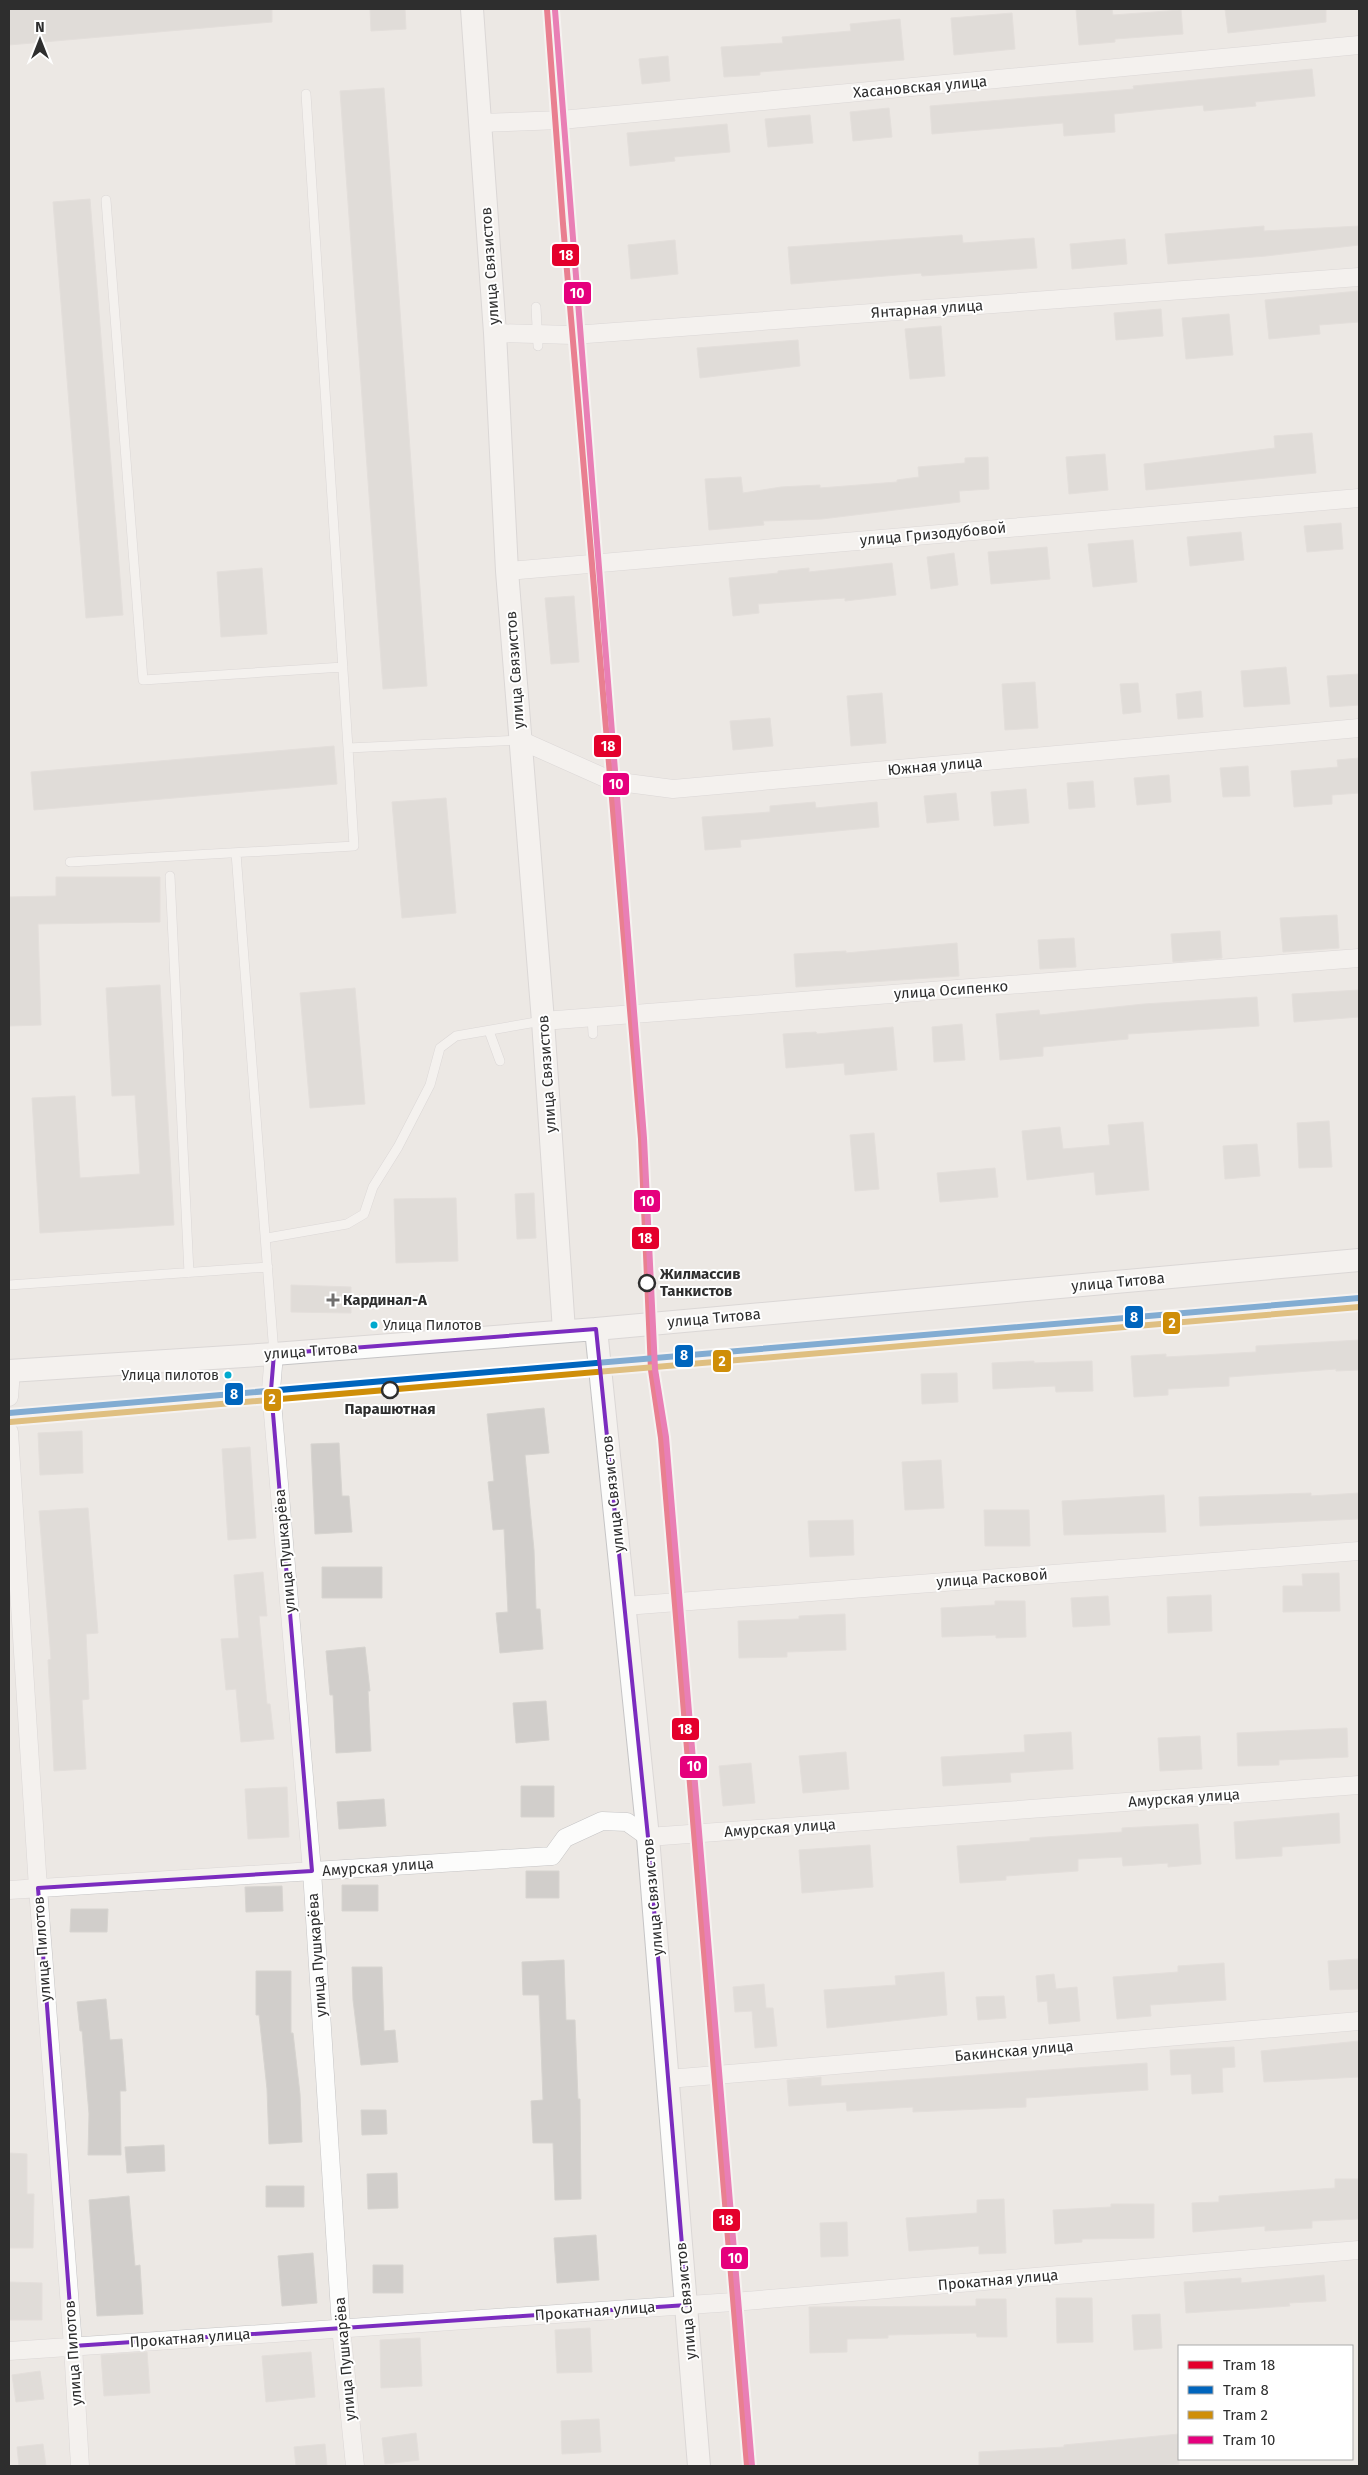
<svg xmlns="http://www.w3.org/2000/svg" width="1368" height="2475" font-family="'Fira Sans',sans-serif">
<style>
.building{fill:#d1cecb;stroke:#d7d4d0}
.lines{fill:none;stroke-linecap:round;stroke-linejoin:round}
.service-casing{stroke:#c5c4c5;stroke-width:10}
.minor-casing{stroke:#c5c4c5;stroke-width:19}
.tertiary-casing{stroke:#c5c4c5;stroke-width:24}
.service{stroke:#fcfcfb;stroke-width:9}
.minor{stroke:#fcfcfb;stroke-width:18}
.tertiary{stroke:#fcfcfb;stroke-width:22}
.tram-1-casing{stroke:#fff;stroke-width:10}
.tram-2-casing{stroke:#fff;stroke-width:10}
.tram-3-casing{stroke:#fff;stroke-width:10}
.tram-4-casing{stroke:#fff;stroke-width:10}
.tram-1{stroke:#e4002b;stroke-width:6}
.tram-2{stroke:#0065bd;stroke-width:6}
.tram-3{stroke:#cf8e09;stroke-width:6}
.tram-4{stroke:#e5007d;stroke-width:6}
.marked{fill:none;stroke:#7b2cbf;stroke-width:4;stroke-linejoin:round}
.stop-dot{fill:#fff;stroke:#2e2e2e;stroke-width:2.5}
.poi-dot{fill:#706f6e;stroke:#fff;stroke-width:2}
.bus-dot{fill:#00a9ce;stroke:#fff;stroke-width:2}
.labels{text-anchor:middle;stroke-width:4;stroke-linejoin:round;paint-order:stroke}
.bus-label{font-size:14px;fill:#2e2e2e;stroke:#fff;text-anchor:start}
.street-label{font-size:15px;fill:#2e2e2e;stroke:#fff}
.stop-label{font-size:15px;font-weight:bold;fill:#2e2e2e;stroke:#fff;text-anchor:start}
.poi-label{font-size:15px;font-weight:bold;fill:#2e2e2e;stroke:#fff;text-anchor:start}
.line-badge{stroke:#fff;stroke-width:2}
.badge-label{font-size:14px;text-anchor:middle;font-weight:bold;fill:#fff}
</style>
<rect width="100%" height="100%" fill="#ece8e4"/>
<!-- building -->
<path class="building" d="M9 9H272V22L9 45Z
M370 9H405L406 29 371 31Z
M1076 9H1112L1113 15 1181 10 1183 34 1115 39V42L1079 45Z
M1225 9H1326V22L1228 33Z
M1012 13 1015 49 954 55 951 18Z
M900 19 904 60 760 72V75L724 77 721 47 783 43 782 37 851 31 850 24Z
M668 56 670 81 642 84 639 59Z
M1312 69 1315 96 1255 102 1256 106 1204 111 1203 105 1114 114 1115 132 1064 136 1063 123 932 134 930 106 1134 89 1133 86Z
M384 88 427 686 383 689 340 91Z
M889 108 892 137 853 141 850 112Z
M810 115 813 143 768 147 765 119Z
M727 124 730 152 674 157 675 161 630 166 627 133Z
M90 199 123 615 86 618 53 202Z
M1264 226V231L1359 226V245L1266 256 1168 264 1165 234Z
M962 235 963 243 1034 238 1037 268 922 276 921 273 791 284 788 247Z
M1125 239 1127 264 1072 269 1070 244Z
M675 240 678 274 631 279 628 245Z
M1358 291 1359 322 1319 325 1320 334 1269 339 1265 300Z
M1161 309 1163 336 1116 340 1114 313Z
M1229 314 1233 355 1186 359 1182 318Z
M941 326 945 376 910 379 905 329Z
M798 340 800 366 700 378 697 348Z
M1312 433 1316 473 1146 490 1144 464 1275 448 1274 436Z
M1105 454 1108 490 1069 494 1066 457Z
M988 457 989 489 959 491 960 502 822 519 763 521 764 525 709 530 705 479 741 477 743 493 781 487 820 485V488L897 482V480L919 477 918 467 965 463V458Z
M1341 523 1343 549 1307 552 1304 526Z
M1241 532 1244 560 1190 566 1187 537Z
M1133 540 1137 582 1093 587 1088 544Z
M1047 547 1050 579 991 584 988 552Z
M954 553 958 585 931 589 927 557Z
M892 563 896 595 845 601V598L758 604 759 613 733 616 729 578 778 573V571L809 568V572Z
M262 568 267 634 221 637 217 572Z
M574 596 579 662 551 664 545 598Z
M1286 667 1290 704 1244 707 1241 671Z
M1359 674V705L1330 707 1327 676Z
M1035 682 1038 728 1005 730 1002 684Z
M1138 683 1141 712 1123 714 1120 684Z
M1201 691 1203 717 1178 719 1176 694Z
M882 693 886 743 851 746 847 696Z
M770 718 773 746 733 750 730 721Z
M334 746 337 784 34 810 31 772Z
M1359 758V793L1332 795V804L1294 807 1291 771 1338 767 1337 760Z
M1248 766 1250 796 1223 797 1220 768Z
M1169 775 1171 802 1137 805 1134 778Z
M1093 781 1095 807 1069 809 1067 783Z
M1026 789 1029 823 994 826 991 792Z
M956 793 959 820 927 823 924 796Z
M446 798 456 913 402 918 392 802Z
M815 802 816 808 877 802 879 827 740 840 741 847 705 850 702 817 770 812V806Z
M56 877H160V922L38 924 41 1025 9 1026V897L56 896Z
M1337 915 1339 948 1283 952 1280 918Z
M1220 931 1222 958 1173 962 1171 934Z
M1074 938 1076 967 1040 969 1038 940Z
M957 943 959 976 796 987 794 954 846 951V953Z
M160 985 174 1225 40 1233 32 1098 75 1096 80 1178 140 1174 135 1095 112 1096 106 988Z
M355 988 365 1104 310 1108 300 993Z
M1359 990V1017L1294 1022 1292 994Z
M1257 997 1259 1026 1128 1034V1039L1043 1047V1056L1000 1060 996 1014 1039 1010 1040 1015 1144 1004Z
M962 1024 965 1060 934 1062 932 1027Z
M893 1027 897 1070 845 1075 844 1063 786 1068 783 1034 816 1032 817 1034Z
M1329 1121 1332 1167 1299 1168 1297 1123Z
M1143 1122 1149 1190 1096 1195 1094 1172 1027 1180 1022 1131 1060 1127 1063 1149 1110 1145 1108 1125Z
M874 1133 879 1189 855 1191 850 1135Z
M1257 1144 1260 1176 1225 1179 1223 1146Z
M995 1168 998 1197 940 1202 937 1173Z
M534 1193 536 1238 517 1239 515 1194Z
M456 1198 458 1261 396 1263 394 1199Z
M291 1285 351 1287V1313L291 1312Z
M1359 1340V1370L1336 1371V1369L1229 1377V1386L1168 1389V1395L1134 1397 1131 1356 1166 1354V1357L1256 1352V1346Z
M1034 1361V1363L1092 1361 1093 1391 1056 1392 1055 1386 993 1389 992 1363Z
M957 1373 958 1402 922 1404 921 1374Z
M544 1408 549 1453 525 1455 534 1550 536 1609H540L543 1649 500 1653 496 1613 508 1612 504 1529 493 1530 488 1482 494 1481 487 1414Z
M82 1431 83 1473 40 1475 38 1433Z
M339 1443 342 1496H349L352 1532 315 1534 311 1444Z
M250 1447 256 1538 228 1540 222 1449Z
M941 1460 944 1508 905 1510 902 1462Z
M1311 1493V1496L1359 1493V1519L1200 1526 1199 1497Z
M1164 1495 1166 1532 1064 1535 1062 1501Z
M88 1508 98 1633 86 1634 89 1699 82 1700 86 1769 54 1771 48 1660 51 1659 39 1511Z
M984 1510H1029L1030 1546H985Z
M853 1520 854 1555 810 1557 808 1521Z
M322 1567H382V1598H322Z
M263 1572 267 1616H259L267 1704H270L274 1739 241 1742 236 1689 226 1690 221 1639 239 1638 234 1575Z
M1339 1573 1340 1611 1283 1612V1586H1303L1302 1574Z
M1211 1595 1212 1631 1168 1633 1167 1597Z
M1108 1596 1110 1625 1073 1627 1071 1598Z
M995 1601H1025L1026 1637 996 1638V1635L942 1637 941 1608 995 1605Z
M845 1614 846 1650 787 1652V1657L739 1658 738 1621 799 1619V1616Z
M365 1647 370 1691H368L371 1751 336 1753 333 1695H330L326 1651Z
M546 1701 549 1740 516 1743 513 1703Z
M1347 1728 1348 1757 1279 1760V1765L1238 1766 1237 1733Z
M1071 1732 1073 1769 1010 1773 1011 1782 943 1786 941 1757 1025 1752 1024 1735Z
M1200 1736 1202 1769 1160 1771 1158 1738Z
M846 1752 849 1789 803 1793 799 1756Z
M751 1763 755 1803 723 1806 719 1766Z
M521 1786H554V1817H521Z
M287 1787 289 1837 248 1839 245 1789Z
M384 1799 386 1826 339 1829 337 1802Z
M1339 1813 1340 1843 1282 1847V1856L1236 1859 1234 1822Z
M1198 1824 1201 1864 1168 1867V1863L1123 1866 1122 1857 1078 1859V1871L1006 1876V1880L960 1883 957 1846 1030 1841V1838L1122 1832V1828Z
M870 1845 873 1887 802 1893 799 1850Z
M526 1871H559V1898H526Z
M342 1885H378V1911H342Z
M282 1886 283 1911 246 1912 245 1887Z
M71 1909H108L107 1932H70Z
M1359 1959V1989L1330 1990 1328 1961Z
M564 1960 566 2020H575L578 2099H580L581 2199 555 2200 553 2143H533L531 2101 543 2100 539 1995H523L522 1962Z
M1224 1963 1226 2000 1150 2005 1151 2016 1117 2019 1113 1977 1178 1972V1966Z
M352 1967H382L384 2031 395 2030 398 2062 361 2065 353 2000Z
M256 1971H291V2033H293L300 2094 302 2142 269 2144 267 2089 259 2015H256Z
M944 1972 947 2015 827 2028 824 1990 896 1985 895 1976Z
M1054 1974 1056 1989 1077 1987 1080 2021 1049 2024 1047 2001 1038 2002 1036 1976Z
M764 1984 766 2008H773L777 2046 755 2048 752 2011 735 2012 733 1987Z
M1004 1996 1006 2018 978 2020 976 1997Z
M106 1999 110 2040 122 2039 126 2091H120L121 2155H88L89 2114 82 2031H80L77 2002Z
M1359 2041V2077L1264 2082 1261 2051Z
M1234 2047 1235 2067 1222 2068 1223 2092 1192 2094 1191 2074 1171 2075 1170 2050Z
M1147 2063 1148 2090 1026 2098V2107L913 2112V2107L847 2111 846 2102 789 2106 787 2080 821 2077V2086Z
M361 2110H386L387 2134 362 2135Z
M164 2145 165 2171 127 2173 125 2147Z
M9 2153 27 2154V2194H34L33 2248H9Z
M397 2173 398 2208 368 2209 367 2174Z
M1335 2179H1359V2219L1312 2221V2228L1265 2231V2226L1193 2232 1192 2203 1219 2202V2196L1335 2188Z
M266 2186H304V2207H266Z
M129 2196 135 2266 140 2265 143 2314 97 2316 89 2200Z
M1004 2199 1006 2253 979 2254V2246L909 2251 906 2218 977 2213V2200Z
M1111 2204H1154V2238L1082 2239V2242L1055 2244 1053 2210 1111 2207Z
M847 2222 848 2256 821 2257 820 2223Z
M596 2235 599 2280 557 2283 554 2238Z
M313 2253 317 2303 282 2306 278 2256Z
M373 2265H403V2293H373Z
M1324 2275 1326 2301 1289 2303 1290 2306 1186 2313 1184 2282 1241 2278V2283Z
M9 2282 42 2283V2320H9Z
M1056 2298H1092L1093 2342 1057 2343Z
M976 2299H1006L1007 2337H977L976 2333 888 2335V2338L847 2339V2352L810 2353 809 2307 976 2306Z
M1160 2314 1162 2348 1134 2350 1132 2315Z
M590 2328 592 2372 557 2373 555 2330Z
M420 2338 422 2386 381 2388 380 2340Z
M147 2352 150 2393 104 2396 101 2355Z
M311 2352 315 2397 266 2402 262 2356Z
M40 2371 44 2399 16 2402 12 2375Z
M599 2419 601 2452 562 2454 561 2421Z
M416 2433 419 2460 385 2464 382 2438Z
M1179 2434V2464L1149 2466H979V2452L1064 2447V2445Z
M43 2444 46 2466H19L17 2447Z
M325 2444 327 2466H296L294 2447Z"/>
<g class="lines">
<defs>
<path id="service" d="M306 94 348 748 520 740
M106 200 143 680 343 667
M536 307 538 346
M236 853 274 1354
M70 862 354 846 348 748
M170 876 189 1273
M592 1016 593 1034
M489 1031 500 1061
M267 1238 347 1224 364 1214 373 1187 398 1147 430 1085 440 1048 456 1036 542 1021
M9 1285 268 1267"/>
<path id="minor" d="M480 123 561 120 1359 45
M495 333 573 335 1359 277
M507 571 1359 498
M520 740 612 781 673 789 1359 728
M543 1021 1359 958
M274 1354 271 1390 312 1871 341 2327 355 2466
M9 1397 11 1371
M9 1432 38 1888 73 2346 80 2466
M625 1606 1359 1551
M9 1890 552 1856 565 1838 602 1821 627 1822 648 1837 1359 1785
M668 2079 1359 2021
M9 2351 733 2302 1359 2250"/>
<path id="tertiary" d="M472 9 495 333 507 571 543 1021 564 1331
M596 1329 648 1837 699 2466
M9 1371 274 1354 596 1329 1359 1260"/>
</defs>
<!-- service casing -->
<use href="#service" class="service-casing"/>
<!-- minor casing -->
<use href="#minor" class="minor-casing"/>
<!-- tertiary casing -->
<use href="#tertiary" class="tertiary-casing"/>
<!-- service -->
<use href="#service" class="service"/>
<!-- minor -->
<use href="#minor" class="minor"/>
<!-- tertiary -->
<use href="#tertiary" class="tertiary"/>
<defs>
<path id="tram-1" d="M547 9 563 224 641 1139 651 1370 661 1438 747 2466"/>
<path id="tram-2" d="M9 1413 1359 1298"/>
<path id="tram-3" d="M10 1422 1359 1307"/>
<path id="tram-4" d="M555 10 644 1138 655 1369 666 1437 752 2466"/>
</defs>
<!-- tram-1 casing -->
<use href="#tram-1" class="tram-1-casing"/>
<!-- tram-2 casing -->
<use href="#tram-2" class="tram-2-casing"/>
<!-- tram-3 casing -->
<use href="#tram-3" class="tram-3-casing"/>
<!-- tram-4 casing -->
<use href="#tram-4" class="tram-4-casing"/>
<!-- tram-1 -->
<use href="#tram-1" class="tram-1"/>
<!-- tram-2 -->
<use href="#tram-2" class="tram-2"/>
<!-- tram-3 -->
<use href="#tram-3" class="tram-3"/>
<!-- tram-4 -->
<use href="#tram-4" class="tram-4"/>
</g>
<!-- marked area -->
<path d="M0 0H1368V2475H0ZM596 1329 648 1837 687 2305 73 2346 38 1888 312 1871 271 1390 274 1354Z" fill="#ece8e4" fill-opacity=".55" fill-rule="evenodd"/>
<path class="marked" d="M596 1329 648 1837 687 2305 73 2346 38 1888 312 1871 271 1390 274 1354Z"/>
<!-- markers -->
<g class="stop-dot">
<circle cx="647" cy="1283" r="8"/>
<circle cx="390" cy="1390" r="8"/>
</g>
<path class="poi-dot" d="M330.5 1292.5h5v5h5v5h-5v5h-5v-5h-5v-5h5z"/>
<g class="bus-dot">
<circle cx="374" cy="1325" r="4.5"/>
<circle cx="228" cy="1375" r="4.5"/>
</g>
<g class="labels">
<!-- bus labels -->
<g class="bus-label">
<text x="383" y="1330">Улица Пилотов</text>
<text x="219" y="1380" text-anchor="end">Улица пилотов</text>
</g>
<!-- street labels -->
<g class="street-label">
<text transform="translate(920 87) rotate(-5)" y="5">Хасановская улица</text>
<text transform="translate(490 266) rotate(-94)" y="5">улица Связистов</text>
<text transform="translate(927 309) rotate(-4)" y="5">Янтарная улица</text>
<text transform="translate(933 534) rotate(-5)" y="5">улица Гризодубовой</text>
<text transform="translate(515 670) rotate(-94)" y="5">улица Связистов</text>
<text transform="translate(935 766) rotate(-5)" y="5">Южная улица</text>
<text transform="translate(951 990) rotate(-4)" y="5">улица Осипенко</text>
<text transform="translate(547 1074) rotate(-94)" y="5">улица Связистов</text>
<text transform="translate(1118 1282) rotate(-5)" y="5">улица Титова</text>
<text transform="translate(714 1318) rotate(-5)" y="5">улица Титова</text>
<text transform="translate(311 1351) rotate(-4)" y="5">улица Титова</text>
<text transform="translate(613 1494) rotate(-96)" y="5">улица Связистов</text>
<text transform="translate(285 1551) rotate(-95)" y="5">улица Пушкарёва</text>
<text transform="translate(992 1578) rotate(-4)" y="5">улица Расковой</text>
<text transform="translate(1184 1798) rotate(-4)" y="5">Амурская улица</text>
<text transform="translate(780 1828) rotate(-4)" y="5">Амурская улица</text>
<text transform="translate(378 1867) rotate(-4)" y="5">Амурская улица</text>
<text transform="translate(653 1897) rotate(-95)" y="5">улица Связистов</text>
<text transform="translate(42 1949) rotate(-94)" y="5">улица Пилотов</text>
<text transform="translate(317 1955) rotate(-94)" y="5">улица Пушкарёва</text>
<text transform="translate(1014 2051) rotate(-5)" y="5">Бакинская улица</text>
<text transform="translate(998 2280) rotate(-5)" y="5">Прокатная улица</text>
<text transform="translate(686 2301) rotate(-95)" y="5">улица Связистов</text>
<text transform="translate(595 2311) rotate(-4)" y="5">Прокатная улица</text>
<text transform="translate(190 2338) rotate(-4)" y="5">Прокатная улица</text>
<text transform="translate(73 2353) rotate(-94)" y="5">улица Пилотов</text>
<text transform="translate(345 2359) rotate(-95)" y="5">улица Пушкарёва</text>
</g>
<!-- stop labels -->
<g class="stop-label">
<text x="660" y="1279">Жилмассив<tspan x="660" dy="17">Танкистов</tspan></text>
<text x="390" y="1414" text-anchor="middle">Парашютная</text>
</g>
<!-- poi labels -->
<g class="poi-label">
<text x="343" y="1305">Кардинал-А</text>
</g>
</g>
<g class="line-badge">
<rect x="551" y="243" width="29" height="24" rx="5" fill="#e4002b"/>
<rect x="563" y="281" width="29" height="24" rx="5" fill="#e5007d"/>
<rect x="593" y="734" width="29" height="24" rx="5" fill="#e4002b"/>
<rect x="602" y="772" width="28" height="24" rx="5" fill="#e5007d"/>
<rect x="633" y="1189" width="28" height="24" rx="5" fill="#e5007d"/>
<rect x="631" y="1226" width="29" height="24" rx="5" fill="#e4002b"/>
<rect x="1124" y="1305" width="20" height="24" rx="5" fill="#0065bd"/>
<rect x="1162" y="1311" width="19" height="24" rx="5" fill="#cf8e09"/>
<rect x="674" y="1344" width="20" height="24" rx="5" fill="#0065bd"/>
<rect x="712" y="1349" width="20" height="24" rx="5" fill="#cf8e09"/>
<rect x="224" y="1382" width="20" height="24" rx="5" fill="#0065bd"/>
<rect x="263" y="1388" width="19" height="24" rx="5" fill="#cf8e09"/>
<rect x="671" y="1717" width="29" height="24" rx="5" fill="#e4002b"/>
<rect x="679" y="1755" width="29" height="24" rx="5" fill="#e5007d"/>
<rect x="712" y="2208" width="29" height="24" rx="5" fill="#e4002b"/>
<rect x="720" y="2246" width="29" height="24" rx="5" fill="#e5007d"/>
</g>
<g class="badge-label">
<text x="566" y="260">18</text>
<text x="577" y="298">10</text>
<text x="608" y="751">18</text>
<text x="616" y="789">10</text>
<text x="647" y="1206">10</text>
<text x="645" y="1243">18</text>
<text x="1134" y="1322">8</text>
<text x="1172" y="1328">2</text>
<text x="684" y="1360">8</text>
<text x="722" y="1366">2</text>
<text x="234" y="1399">8</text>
<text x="272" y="1404">2</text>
<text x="685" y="1734">18</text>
<text x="694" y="1771">10</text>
<text x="726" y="2225">18</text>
<text x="735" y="2263">10</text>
</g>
<!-- border -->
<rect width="1368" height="2475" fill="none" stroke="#2e2e2e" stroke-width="20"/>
<!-- legend -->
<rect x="1178" y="2345" width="175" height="115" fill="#ffffff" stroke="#ababab"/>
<rect x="1188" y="2361" width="25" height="8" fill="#e4002b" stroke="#ababab"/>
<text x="1223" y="2370" font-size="15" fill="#2e2e2e">Tram 18</text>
<rect x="1188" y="2386" width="25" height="8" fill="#0065bd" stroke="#ababab"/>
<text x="1223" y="2395" font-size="15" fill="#2e2e2e">Tram 8</text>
<rect x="1188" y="2411" width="25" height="8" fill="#cf8e09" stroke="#ababab"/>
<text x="1223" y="2420" font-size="15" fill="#2e2e2e">Tram 2</text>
<rect x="1188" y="2436" width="25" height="8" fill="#e5007d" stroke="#ababab"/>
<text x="1223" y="2445" font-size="15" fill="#2e2e2e">Tram 10</text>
<!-- north arrow -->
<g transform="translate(40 40)" stroke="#ffffff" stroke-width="4" paint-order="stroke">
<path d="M0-4L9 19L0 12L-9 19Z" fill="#2e2e2e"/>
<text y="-8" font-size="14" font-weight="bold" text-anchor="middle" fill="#2e2e2e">N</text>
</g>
</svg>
